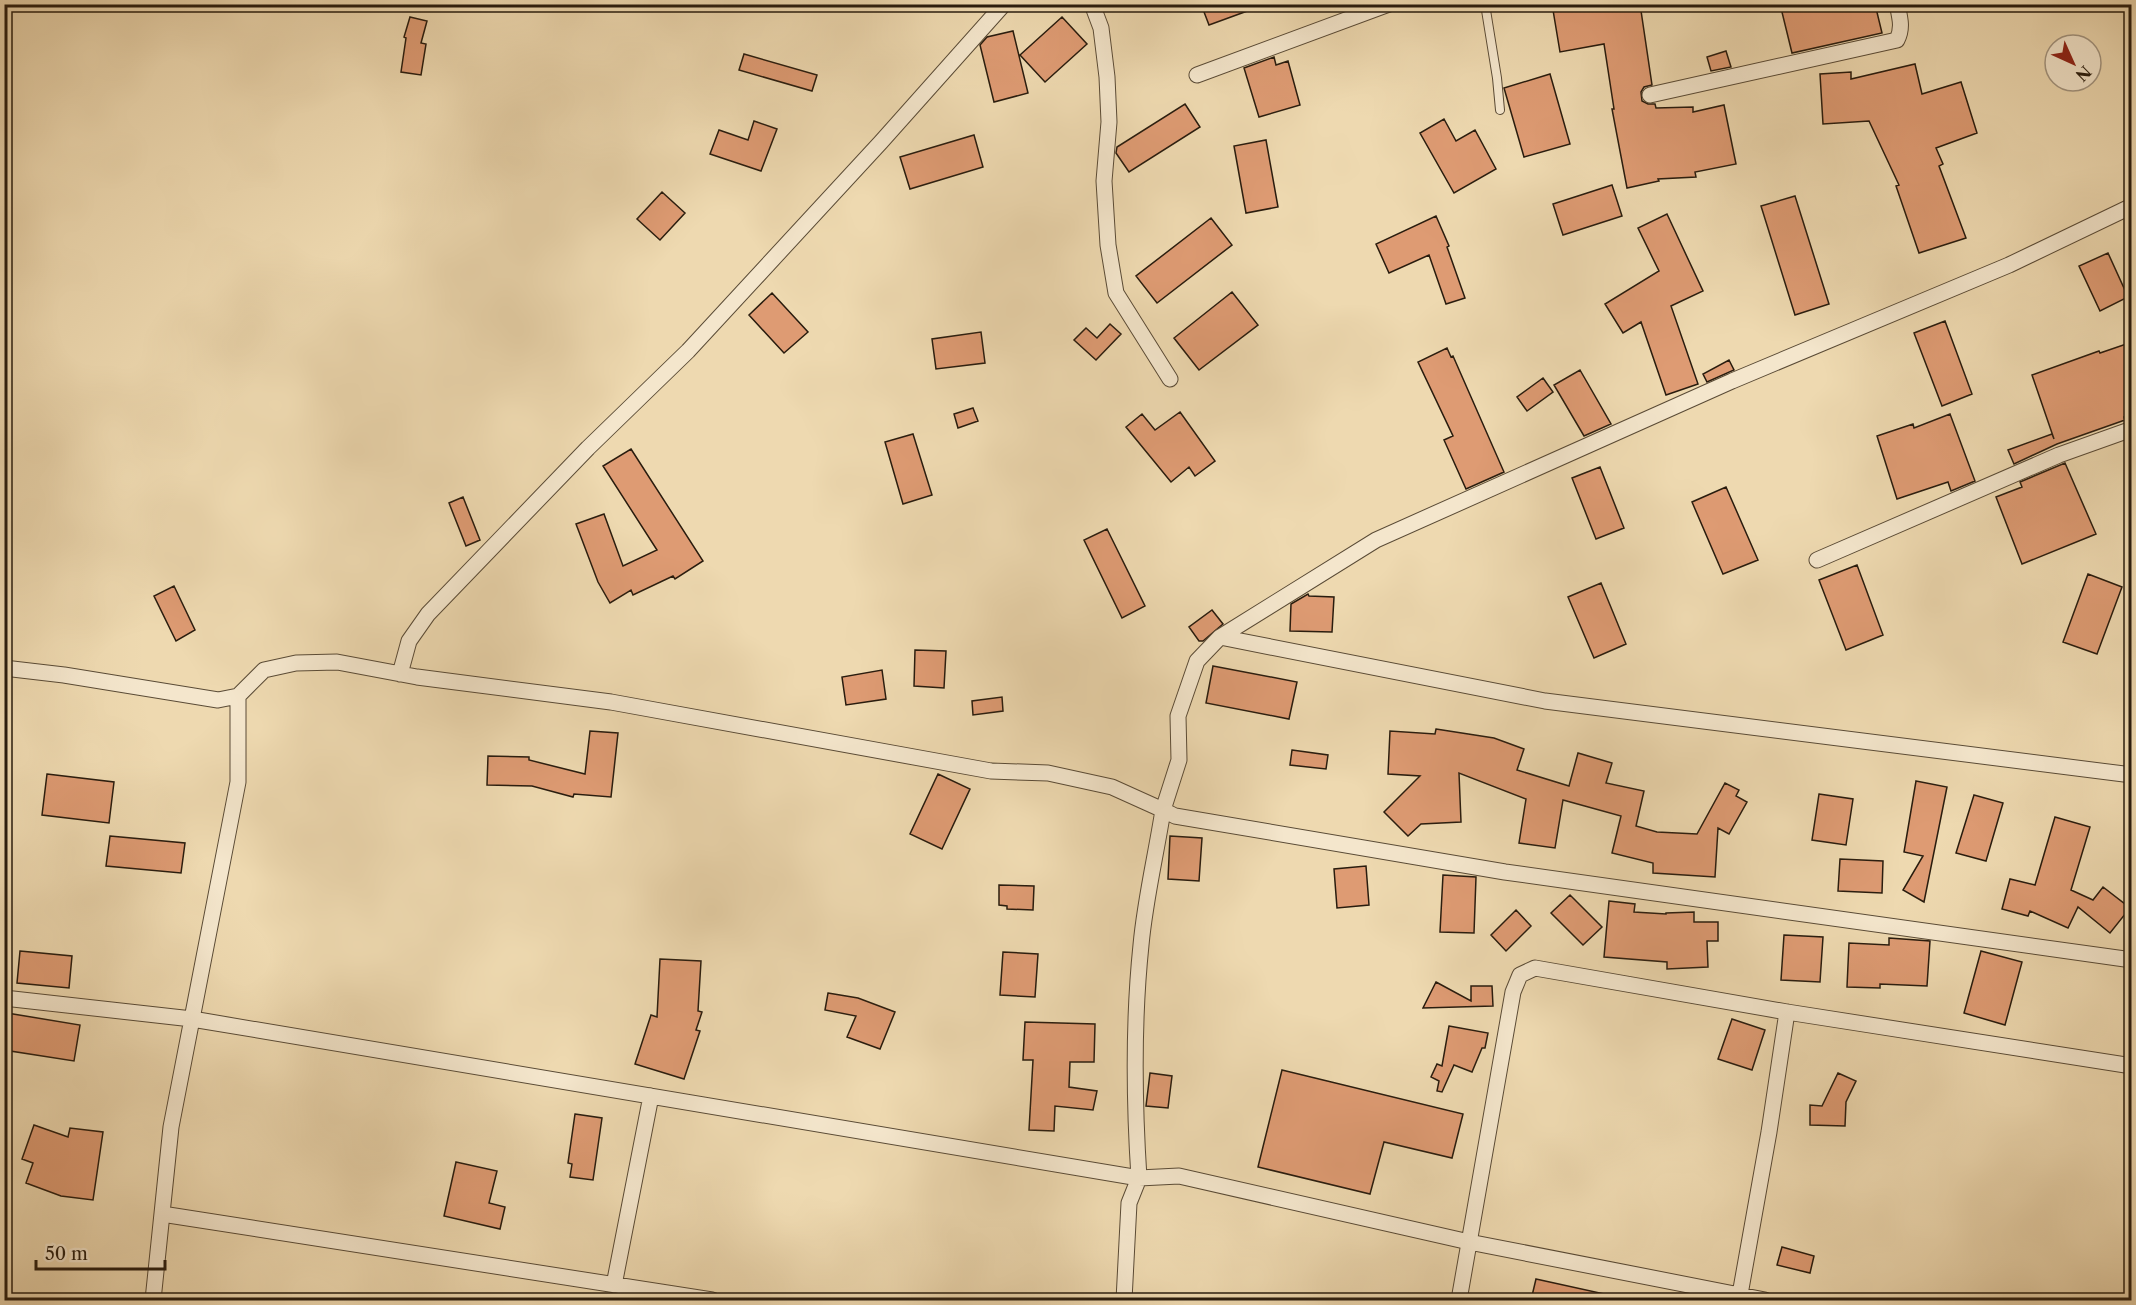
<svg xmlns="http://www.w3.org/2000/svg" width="2136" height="1305" font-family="'Libre Caslon Text',serif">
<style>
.building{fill:#de9b73;stroke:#291c0e;stroke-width:1.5}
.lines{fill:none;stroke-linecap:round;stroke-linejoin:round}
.lane-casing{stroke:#5a4b36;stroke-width:10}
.street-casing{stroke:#5a4b36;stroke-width:17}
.lane{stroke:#f4e6cc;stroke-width:8}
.street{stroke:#f4e6cc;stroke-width:15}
</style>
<rect width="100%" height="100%" fill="#eed9b0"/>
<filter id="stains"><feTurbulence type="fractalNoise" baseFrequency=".00333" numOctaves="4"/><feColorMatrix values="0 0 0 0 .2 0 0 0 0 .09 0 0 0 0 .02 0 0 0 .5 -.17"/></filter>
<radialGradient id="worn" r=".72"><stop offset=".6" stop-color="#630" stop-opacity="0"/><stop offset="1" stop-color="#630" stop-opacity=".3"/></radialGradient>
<!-- building -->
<path class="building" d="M1201 4H1260L1261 6 1209 25Z
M1552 4H1640L1652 85 1644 87 1641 92 1642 101 1648 104H1655L1656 108 1693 107V112L1724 105 1736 164 1695 172 1696 177 1658 179 1659 181 1627 188 1612 109H1614L1604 44 1560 52Z
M1780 4H1875L1882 33 1792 53Z
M410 17 427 21 421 43 426 44 421 75 401 72 406 38 404 37Z
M1062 17 1087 44 1045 82 1020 55Z
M1013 31 1028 93 994 102 980 45 987 37Z
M1726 51 1731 67 1711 71 1707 57Z
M744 54 817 75 812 91 739 70Z
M1274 57 1276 65 1288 61 1300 105 1259 117 1244 68Z
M1915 64 1922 94 1961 82 1977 133 1936 148 1943 164 1939 166 1966 238 1919 253 1896 186 1899 185 1869 121 1823 124 1820 74 1851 72V79Z
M1550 74 1570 144 1524 157 1504 88Z
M1185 104 1200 127 1129 172 1116 153 1117 147Z
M1444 119 1456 141 1475 130 1496 169 1454 193 1420 133Z
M754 121 777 129 761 171 710 154 719 130 748 140Z
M974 135 983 167 910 189 900 157Z
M1266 140 1278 207 1246 213 1234 146Z
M1612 185 1622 216 1563 235 1553 204Z
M662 192 685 213 660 240 637 219Z
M1795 196 1829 304 1795 315 1761 206Z
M1667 214 1703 291 1671 306 1698 384 1666 395 1641 322 1623 333 1605 304 1659 271 1638 228Z
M1436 216 1449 246 1447 247 1465 298 1446 304 1429 255 1389 273 1376 244Z
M1211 218 1232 245 1157 303 1136 276Z
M2108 253 2128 297 2100 311 2079 266Z
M1232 292 1258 325 1199 370 1174 338Z
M772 293 808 332 784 353 749 315Z
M1945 321 1972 394 1942 406 1914 333Z
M1110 324 1121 334 1096 360 1074 340 1086 328 1097 338Z
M981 332 985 363 936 369 932 339Z
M2132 342V415L2124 417 2125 420 2057 444 2014 464 2008 450 2052 434 2054 439 2032 375 2099 351 2100 353Z
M1447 348 1451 357 1453 356 1504 472 1466 489 1444 440 1453 436 1418 362Z
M1729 360 1734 370 1707 382 1703 374Z
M1580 370 1611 424 1584 436 1554 385Z
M1543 378 1553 392 1527 411 1517 397Z
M973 408 978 421 958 428 954 414Z
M1180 412 1215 461 1195 476 1189 467 1171 482 1126 427 1142 414 1155 430Z
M1950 414 1975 481 1951 491 1948 482 1897 499 1877 436 1913 424 1914 428Z
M913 434 932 495 903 504 885 442Z
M631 449 703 561 675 579 673 576 633 595 631 590 610 603 598 582 576 524 604 514 623 566 657 550 603 466Z
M2065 463 2096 534 2022 564 1996 497 2022 487 2020 482Z
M1600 467 1624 528 1596 539 1572 478Z
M1726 487 1758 560 1723 574 1692 502Z
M463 497 480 540 466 546 449 503Z
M1107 529 1145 606 1122 618 1084 540Z
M1857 565 1883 635 1846 650 1819 580Z
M2088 574 2122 587 2097 654 2063 642Z
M1601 583 1626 644 1594 658 1568 597Z
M174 586 195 630 176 641 154 596Z
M1308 594 1309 596 1334 597 1332 632 1290 631 1291 604Z
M1212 610 1223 624 1203 641H1199L1189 627Z
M915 650 946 651 944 688 914 686Z
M1213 666 1297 682 1289 719 1206 703Z
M882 670 886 699 846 705 842 677Z
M1002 697 1003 711 973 715 972 701Z
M1436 729 1494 738 1524 749 1517 770 1569 786 1578 753 1612 763 1606 783 1644 791 1636 826 1657 832 1697 834 1725 783 1739 790 1736 796 1747 802 1729 834 1718 828 1715 877 1653 873V863L1612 853 1621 816 1563 800 1555 848 1519 843 1526 799 1459 773 1461 822 1421 824 1408 836 1384 812 1420 776 1388 774 1390 731 1435 734Z
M590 731 618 733 611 797 574 794 573 797 532 786 487 785 488 756 529 757V760L585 774Z
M1292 750 1328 755 1326 769 1290 765Z
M47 774 114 782 109 823 42 815Z
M938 774 970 789 942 849 910 834Z
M1916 781 1947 787 1924 902 1903 890 1923 856 1904 852Z
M1819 794 1853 799 1846 845 1812 840Z
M1974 795 2003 803 1986 861 1956 853Z
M2055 817 2090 827 2071 890 2093 900 2103 887 2130 908 2110 933 2078 907 2068 928 2030 911 2028 916 2002 909 2010 879 2035 885Z
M110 836 185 843 181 873 106 866Z
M1170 836 1202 838 1199 881 1168 879Z
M1840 859 1883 861 1882 893 1838 891Z
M1366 866 1369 905 1337 908 1334 869Z
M1443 875 1476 877 1474 933 1440 932Z
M999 885 1034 886 1033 910 1007 909V906L999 905Z
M1570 895 1602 927 1583 945 1551 913Z
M1609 901 1635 904 1634 912 1666 914V913L1694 912V922H1718V941H1707L1708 967 1667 969V962L1604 957Z
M1516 910 1531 926 1506 951 1491 935Z
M1784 935 1823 937 1820 982 1781 980Z
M1889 938 1930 941 1927 986 1880 984V988L1847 987 1849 943 1889 945Z
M20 951 72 956 69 988 17 983Z
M1981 951 2022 962 2005 1025 1964 1013Z
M1003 952 1038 954 1035 997 1000 995Z
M660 959 701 961 698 1011 702 1012 696 1030 700 1031 684 1079 635 1064 651 1015 657 1017Z
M1436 982 1471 1001V986H1492L1493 1006 1423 1008Z
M828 993 858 998 895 1012 880 1049 847 1037 856 1016 825 1010Z
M7 1013 80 1025 74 1061 4 1050V1031Z
M1732 1019 1765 1030 1752 1070 1718 1059Z
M1025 1022 1095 1024 1094 1062H1070L1069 1087 1097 1091 1093 1110 1055 1106 1054 1131 1029 1130 1033 1060H1023Z
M1449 1026 1488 1033 1485 1048H1482L1472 1072 1454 1065 1442 1092 1437 1091 1439 1081 1431 1077 1437 1064 1442 1066Z
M1282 1070 1463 1114 1452 1158 1384 1142 1370 1194 1258 1167Z
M1150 1073 1172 1076 1168 1108 1146 1106Z
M1838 1073 1856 1081 1846 1102 1845 1126 1810 1125V1105L1822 1106Z
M575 1114 602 1118 593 1180 570 1177 572 1164 568 1163Z
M34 1125 68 1137 70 1128 103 1132 93 1200 61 1196 26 1183 33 1163 22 1159Z
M456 1162 497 1171 489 1203 505 1207 500 1229 444 1216Z
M1782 1247 1814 1256 1810 1273 1777 1265Z
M1536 1279 1609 1295 1608 1300H1531Z"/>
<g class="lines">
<defs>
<path id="lane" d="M1485 4 1497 78 1500 110"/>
<path id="street" d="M1092 4 1101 28 1107 77 1109 122 1104 181 1108 245 1116 293 1170 379
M1197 75 1389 4
M1650 95 1897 40C1903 28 1900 18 1897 4
M1817 560 2059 455 2132 429
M1220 637 1545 701 2132 775
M4 668 64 675 218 700 238 696 264 670 296 663 337 662 417 677 611 702 991 771 1048 773 1112 787 1163 810 1179 760 1178 716 1197 661 1220 637 1376 540 1732 381 2009 265 2132 206
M400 674 409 641 428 614 588 448 688 351 881 142 1004 4
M4 998 192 1019 1139 1178C1134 1101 1133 1022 1141 945 1145 900 1156 855 1163 810L1175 816 1505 872 2132 960
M162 1214 712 1300
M614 1285 651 1096
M153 1300 171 1127 238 782V696
M1124 1300 1129 1203 1139 1178 1179 1176 1469 1242 1765 1300
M1459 1300 1513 992 1520 975 1535 968 1787 1012 2132 1066
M1739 1300 1769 1132 1787 1012"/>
</defs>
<!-- lane casing -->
<use href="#lane" class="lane-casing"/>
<!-- street casing -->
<use href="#street" class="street-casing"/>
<!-- lane -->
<use href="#lane" class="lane"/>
<!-- street -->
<use href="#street" class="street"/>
</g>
<!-- margin -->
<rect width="2136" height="1305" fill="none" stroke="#eed9b0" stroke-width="24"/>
<rect x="6" y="6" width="2124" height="1293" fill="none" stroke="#291c0e" stroke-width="3"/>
<rect x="12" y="12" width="2112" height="1281" fill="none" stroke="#291c0e" stroke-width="1.5"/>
<!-- north arrow -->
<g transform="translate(2073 63) rotate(135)"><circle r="28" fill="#f4e6cc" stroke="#a39580" stroke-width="1.5"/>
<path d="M0-4.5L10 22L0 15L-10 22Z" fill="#8f2418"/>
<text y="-9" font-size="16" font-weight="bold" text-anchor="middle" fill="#291c0e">N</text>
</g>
<!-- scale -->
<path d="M36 1260v9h129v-9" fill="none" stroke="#291c0e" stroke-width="3"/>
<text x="45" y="1260" font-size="18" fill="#291c0e" stroke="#f4e6cc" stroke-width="4.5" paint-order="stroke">50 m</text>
<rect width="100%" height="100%" filter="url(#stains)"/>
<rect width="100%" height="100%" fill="url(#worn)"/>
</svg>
